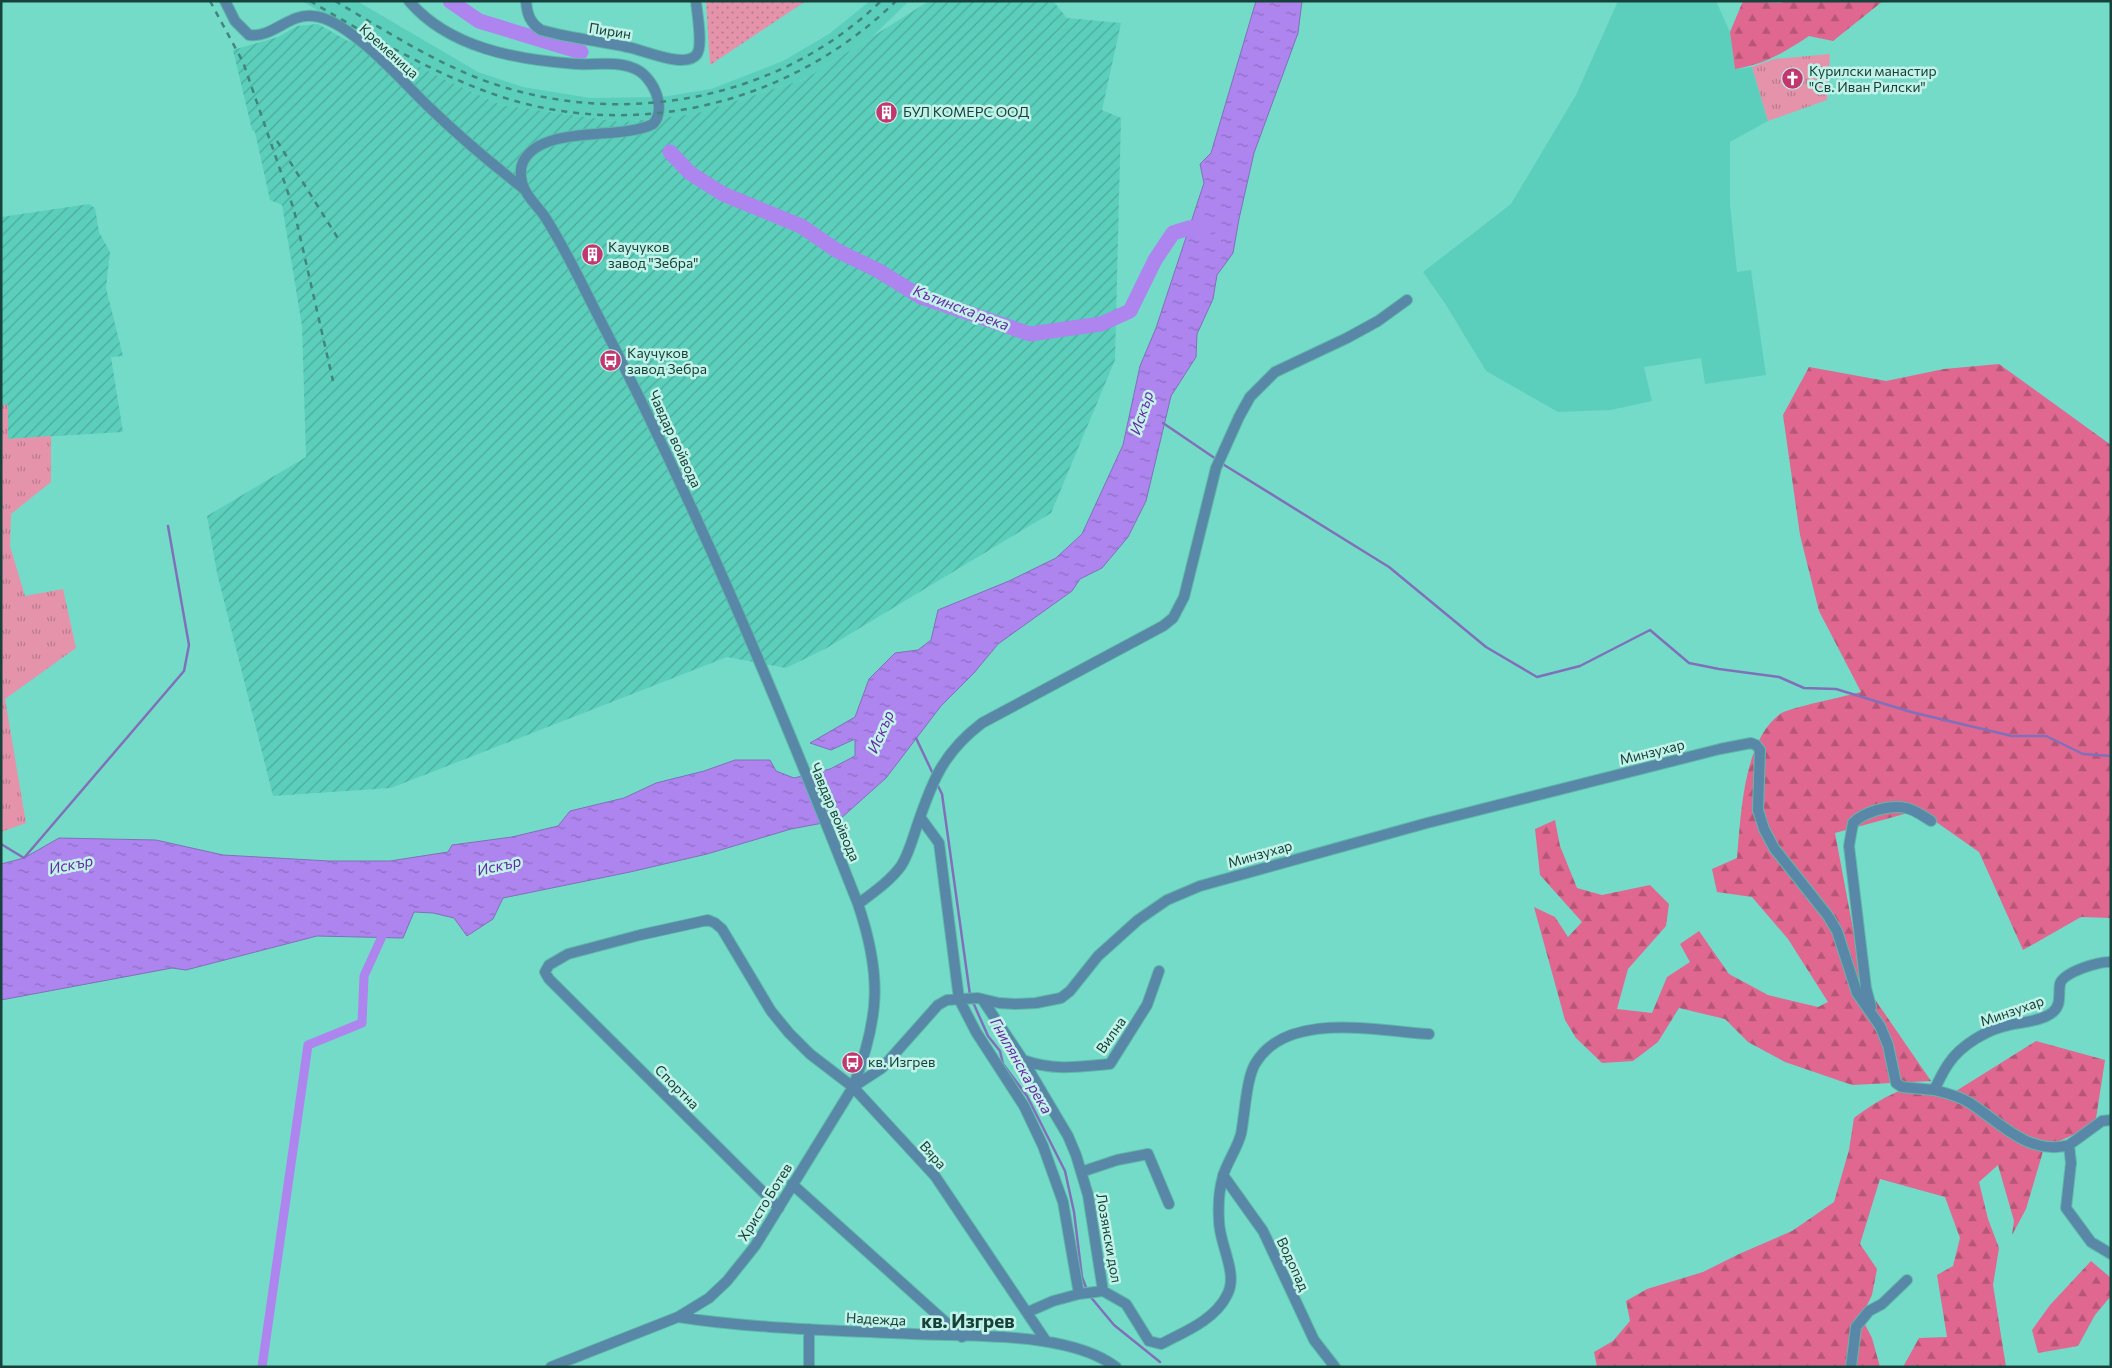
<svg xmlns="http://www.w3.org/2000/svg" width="2112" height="1368" font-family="Commissioner,sans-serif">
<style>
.built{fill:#5ccfbc}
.industrial{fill:url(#industrial-furrows)}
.grass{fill:url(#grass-tufts)}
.forest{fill:url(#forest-firs)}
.garden{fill:url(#garden-dots)}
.water{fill:url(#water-ripples);stroke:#8070b9}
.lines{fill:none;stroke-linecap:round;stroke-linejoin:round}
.stream{stroke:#8070b9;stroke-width:2.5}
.canal{stroke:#ae84ef;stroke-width:9}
.river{stroke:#ae84ef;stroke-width:15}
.minor-casing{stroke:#5fb9aa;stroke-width:12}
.minor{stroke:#5987a7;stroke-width:10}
.rail{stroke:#40867a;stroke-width:2.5;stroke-dasharray:6 6;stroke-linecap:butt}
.labels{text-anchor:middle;stroke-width:5;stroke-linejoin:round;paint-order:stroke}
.street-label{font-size:14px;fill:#16423b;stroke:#c2f2e8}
.poi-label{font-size:14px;fill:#16423b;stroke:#c2f2e8;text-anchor:start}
.water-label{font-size:15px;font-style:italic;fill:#662aa6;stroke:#c2f2e8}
.district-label{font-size:19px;font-weight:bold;fill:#16423b;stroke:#c2f2e8}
</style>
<defs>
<pattern id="industrial-furrows" width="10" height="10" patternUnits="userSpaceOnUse" patternTransform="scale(1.25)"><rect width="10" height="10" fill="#5ccfbc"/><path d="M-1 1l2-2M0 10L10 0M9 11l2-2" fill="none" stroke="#4baa9a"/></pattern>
<pattern id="grass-tufts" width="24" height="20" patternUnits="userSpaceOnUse" patternTransform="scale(1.25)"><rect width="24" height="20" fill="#e493ab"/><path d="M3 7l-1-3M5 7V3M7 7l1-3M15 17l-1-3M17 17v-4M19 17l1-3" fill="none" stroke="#b87a8c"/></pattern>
<pattern id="forest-firs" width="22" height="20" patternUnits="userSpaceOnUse" patternTransform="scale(1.25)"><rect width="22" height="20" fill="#e06790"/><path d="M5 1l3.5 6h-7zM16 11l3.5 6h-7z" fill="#b55677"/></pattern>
<pattern id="garden-dots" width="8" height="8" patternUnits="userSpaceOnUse" patternTransform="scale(1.25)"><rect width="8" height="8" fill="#e493ab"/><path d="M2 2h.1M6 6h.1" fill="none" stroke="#b87a8c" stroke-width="1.8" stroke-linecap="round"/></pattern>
<pattern id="water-ripples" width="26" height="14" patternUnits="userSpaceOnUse" patternTransform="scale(1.25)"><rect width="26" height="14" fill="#ae84ef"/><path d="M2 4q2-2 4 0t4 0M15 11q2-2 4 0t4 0" fill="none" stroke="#8d6ec3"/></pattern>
</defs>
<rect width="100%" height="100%" fill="#74dbc9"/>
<!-- built -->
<path class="built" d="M302 1H357L478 72 523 87 590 98 662 97 711 89 783 61 829 34 870 1H909L872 37 805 79 694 114 622 122 501 105 448 81 371 42Z
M1618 1H1716L1730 32 1735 69 1752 67 1768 121 1730 142V204L1737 272 1751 270 1766 375 1705 384 1701 358 1644 367 1652 401 1611 410 1558 412 1486 371 1446 305 1423 272 1511 204 1576 95Z"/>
<!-- industrial -->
<path class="industrial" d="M929 1H1053L1067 18 1121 23 1102 110 1121 118 1115 360 1051 513 825 649 786 668 727 657 391 788 273 796 217 573 207 516 306 457 302 326 282 205 270 200 255 132 252 130 233 50 278 37 297 26 318 24 348 41 371 42 448 81 501 105 622 122 694 114 805 79Z
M89 204 95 208 99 232 110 252 106 288 123 356 111 357 123 432 8 439V405H1V217Z"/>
<!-- grass -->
<path class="grass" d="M1830 54 1827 100 1768 121 1752 67 1774 59Z
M1 405H8V439L51 436V482L11 514 10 546 25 596 63 589 76 648 5 699 26 823 1 832Z"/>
<!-- forest -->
<path class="forest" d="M1743 1 1781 3 1782 1H1883L1833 41 1809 36C1783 53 1766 64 1735 69L1730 32Z
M1999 364 2111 445V918L2081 917 2023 950 1979 852 1919 810 1835 833 1860 966 1874 998 1931 1081 1852 1085 1785 1062 1748 1042 1725 1019 1679 1008 1658 1042 1633 1061 1602 1063 1576 1038 1565 1020 1534 907 1555 917 1568 937 1582 922 1540 875 1535 829 1555 820 1560 846 1577 888 1602 895 1650 885 1669 904 1666 926 1628 969 1617 1009 1652 1013 1667 977 1690 962 1680 944 1699 931 1729 974 1768 995 1818 1007 1828 1002 1788 939 1752 897 1717 892 1712 869 1737 858C1741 816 1743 741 1780 714 1788 708 1847 696 1861 692L1819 611 1800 535 1783 415 1809 367 1886 381 1944 369Z
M2036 1041 2105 1060 2095 1125 2044 1148 2026 1209 2012 1235 2014 1221 1998 1165 1979 1182 1988 1219 1999 1248 1993 1285 2006 1367H1903L1919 1338 1947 1337 1937 1275 1953 1266 1960 1238 1945 1197 1880 1179 1860 1244 1877 1269 1872 1295 1861 1317 1872 1338 1880 1367H1597L1594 1352 1613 1341 1630 1321 1626 1301 1647 1289 1703 1272 1739 1254 1792 1231 1834 1202 1849 1150 1854 1118C1875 1102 1903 1085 1929 1084 1938 1083 1948 1089 1956 1091Z
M2091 1261 2111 1278V1296L2095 1315 2078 1346 2038 1353 2032 1330 2050 1305Z"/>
<!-- garden -->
<path class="garden" d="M706 1H806L710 65Z"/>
<!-- water -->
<path class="water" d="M1256 1H1302L1298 33 1254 153 1239 219 1233 253 1217 275 1213 299 1197 334 1196 357 1171 396 1146 501 1128 537 1102 568 1080 579 1072 591 998 644 974 673 941 706 886 778 839 820 791 829 707 854 630 872 503 898 493 919 467 936 454 918 433 913 414 912 403 938 317 936 186 970 172 968 1 1000V864L24 858 59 838 156 840 223 855 329 861H390L448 852 452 845 512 837 558 826 570 811 624 798 656 783 704 771 735 760H770L776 771 794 778 830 769 855 756V739L831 750 810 743 855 717 869 679 895 653 918 650 931 640 938 610 1009 581 1056 558 1082 534 1123 445 1140 366 1156 328 1204 183 1200 164 1211 153Z"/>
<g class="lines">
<!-- stream -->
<path class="stream" d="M1163 423 1216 459
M1221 463 1389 567 1486 647 1537 677 1580 666 1650 630 1689 663 1719 669 1779 677 1804 688 1836 689 1911 712 2012 736H2046L2083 754 2111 756
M916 738 934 776
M937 784 942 794 970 995
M1 844 24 858 184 671 189 645 168 526
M972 1000 988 1036 1000 1051 1003 1064 1027 1096 1065 1171 1074 1212 1082 1277 1087 1290
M1089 1295 1114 1325 1160 1362"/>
<!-- canal -->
<path class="canal" d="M262 1367 308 1045 362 1023 364 976 385 930"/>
<!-- river -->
<path class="river" d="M450 1 479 21 581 52
M670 152 690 173 723 194 801 226 836 250 879 271 921 297 1030 334 1101 324 1130 311 1155 260 1173 233 1189 228 1208 226"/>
<defs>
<path id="minor" d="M225 1 235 21 249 35C273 38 289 13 313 16 350 19 404 84 431 109 460 137 492 164 524 189
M409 1C449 48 517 60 576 64 594 65 616 61 633 68 652 74 668 108 653 124 620 141 541 124 523 162 519 170 521 183 525 190 530 200 539 208 545 217 563 245 578 276 593 306 694 499 778 701 858 904 882 975 880 1017 853 1087
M526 1C527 14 530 23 541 30 570 38 598 41 627 47 642 49 686 70 697 54 703 45 697 13 696 1
M920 817 939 843 959 999 976 1032 1024 1106 1043 1146 1063 1202 1079 1294 1103 1291
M858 904C874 892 890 881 901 866 909 854 913 837 918 823 933 779 944 752 982 723L1163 626 1173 618 1184 597 1216 468 1239 417 1250 397 1275 372 1347 338 1378 321 1407 300
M982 999 1023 1060 1068 1136 1076 1155 1088 1195 1103 1291
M1871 1007 1866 988 1849 846 1853 823C1864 812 1890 804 1906 808 1915 810 1923 816 1931 821
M1023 1060C1053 1071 1079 1067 1110 1064L1147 1005 1159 971
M1934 1090C1947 1093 1959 1096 1970 1103 2001 1123 2029 1156 2069 1145L2071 1163 2066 1208 2091 1242 2111 1254
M2069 1145 2102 1121 2111 1120
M1081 1172 1117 1160 1148 1154 1169 1204
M1223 1175 1263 1231 1314 1340 1335 1367
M792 1184 962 1337
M779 1208 549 979 545 972 549 965 568 954 640 935 708 920 715 923 722 929 771 1011 789 1033 810 1054 853 1087 935 1176 1046 1341
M1103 1291 1126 1304 1149 1341 1161 1344C1184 1332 1215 1320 1227 1295 1239 1274 1219 1244 1219 1221 1218 1206 1219 1190 1223 1176 1227 1162 1237 1149 1241 1134 1245 1114 1246 1080 1255 1064 1286 1010 1378 1031 1429 1034
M1028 1312 1053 1301 1079 1294
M678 1317C755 1329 834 1330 913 1334 971 1337 1068 1331 1116 1367
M809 1329V1367
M551 1367 678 1317 709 1298 727 1281 755 1246 853 1087 882 1068 938 1005 947 1000 978 998 999 1003 1015 1004 1036 1003 1061 998 1070 991 1098 956 1138 920 1167 900 1200 886 1427 823 1720 749 1751 743 1756 745 1760 750 1758 810 1764 829 1774 848 1828 916 1837 931 1857 993 1880 1026 1888 1045 1896 1083 1902 1087 1934 1090C1939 1081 1943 1071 1949 1063 1961 1045 1988 1029 2009 1025 2023 1022 2042 1021 2053 1012 2062 1004 2058 994 2060 984 2063 972 2100 961 2111 962
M1851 1367 1856 1327 1869 1311 1882 1304 1907 1280"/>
</defs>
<!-- minor casing -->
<use href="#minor" class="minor-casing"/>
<!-- minor -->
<use href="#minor" class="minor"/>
<!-- rail -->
<path class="rail" d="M210 1 243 62 294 210 333 381
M310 1C370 36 430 72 496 95 636 143 792 103 896 1
M335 1C381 28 426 57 475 77 611 131 775 104 881 1
M277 141 339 240"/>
</g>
<!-- icons -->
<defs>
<symbol id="church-disc" viewBox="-11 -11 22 22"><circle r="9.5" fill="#c1376e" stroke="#c2f2e8"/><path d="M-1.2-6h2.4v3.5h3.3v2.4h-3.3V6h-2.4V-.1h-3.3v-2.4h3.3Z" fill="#fff"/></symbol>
<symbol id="building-disc" viewBox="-11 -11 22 22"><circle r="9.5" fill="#c1376e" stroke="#c2f2e8"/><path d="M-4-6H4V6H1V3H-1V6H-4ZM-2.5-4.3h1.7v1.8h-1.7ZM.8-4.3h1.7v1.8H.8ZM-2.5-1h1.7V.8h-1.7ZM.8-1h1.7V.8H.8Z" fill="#fff"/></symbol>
<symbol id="bus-disc" viewBox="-11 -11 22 22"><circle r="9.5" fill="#c1376e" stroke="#c2f2e8"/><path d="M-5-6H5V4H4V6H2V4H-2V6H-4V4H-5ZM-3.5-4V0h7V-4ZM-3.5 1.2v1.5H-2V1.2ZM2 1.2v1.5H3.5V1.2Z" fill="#fff"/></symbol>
</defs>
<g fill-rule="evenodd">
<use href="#church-disc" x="1780" y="66" width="25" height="25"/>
<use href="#building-disc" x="874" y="100" width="25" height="25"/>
<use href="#building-disc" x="580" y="242" width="25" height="25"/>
<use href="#bus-disc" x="598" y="348" width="25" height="25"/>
<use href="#bus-disc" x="840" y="1050" width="25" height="25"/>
</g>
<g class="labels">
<!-- street labels -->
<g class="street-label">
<text transform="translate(610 31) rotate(9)" y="5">Пирин</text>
<text transform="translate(389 51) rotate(42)" y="5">Кременица</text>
<text transform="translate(675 439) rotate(65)" y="5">Чавдар войвода</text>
<text transform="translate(1652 752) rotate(-14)" y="5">Минзухар</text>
<text transform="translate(835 812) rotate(67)" y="5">Чавдар войвода</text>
<text transform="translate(1260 854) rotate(-16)" y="5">Минзухар</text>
<text transform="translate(2012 1011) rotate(-19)" y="5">Минзухар</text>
<text transform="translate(1111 1035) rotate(-55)" y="5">Вилна</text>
<text transform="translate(677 1087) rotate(45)" y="5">Спортна</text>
<text transform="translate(933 1155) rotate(48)" y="5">Вяра</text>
<text transform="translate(765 1202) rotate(-58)" y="5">Христо Ботев</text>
<text transform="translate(1109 1238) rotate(80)" y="5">Лозянски дол</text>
<text transform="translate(1293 1264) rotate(65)" y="5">Водопад</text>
<text transform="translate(876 1319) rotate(3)" y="5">Надежда</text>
</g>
<!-- poi labels -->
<g class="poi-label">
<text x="1809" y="76">Курилски манастир<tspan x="1809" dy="16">"Св. Иван Рилски"</tspan></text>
<text x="903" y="117">БУЛ КОМЕРС ООД</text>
<text x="608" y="252">Каучуков<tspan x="608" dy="16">завод "Зебра"</tspan></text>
<text x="627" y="358">Каучуков<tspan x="627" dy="16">завод Зебра</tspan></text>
<text x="868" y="1067">кв. Изгрев</text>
</g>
<!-- water labels -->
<g class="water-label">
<text transform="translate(961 308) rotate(21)" y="5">Кътинска река</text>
<text transform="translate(1142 413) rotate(-72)" y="5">Искър</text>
<text transform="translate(881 732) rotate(-67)" y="5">Искър</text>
<text transform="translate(71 865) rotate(-11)" y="5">Искър</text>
<text transform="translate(499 866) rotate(-13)" y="5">Искър</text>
<text transform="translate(1021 1066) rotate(60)" y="5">Гнилянска река</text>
</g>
<!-- district labels -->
<g class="district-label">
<text x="968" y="1328">кв. Изгрев</text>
</g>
</g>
<!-- border -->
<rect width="2112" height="1368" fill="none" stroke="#16423b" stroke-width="5"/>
</svg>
